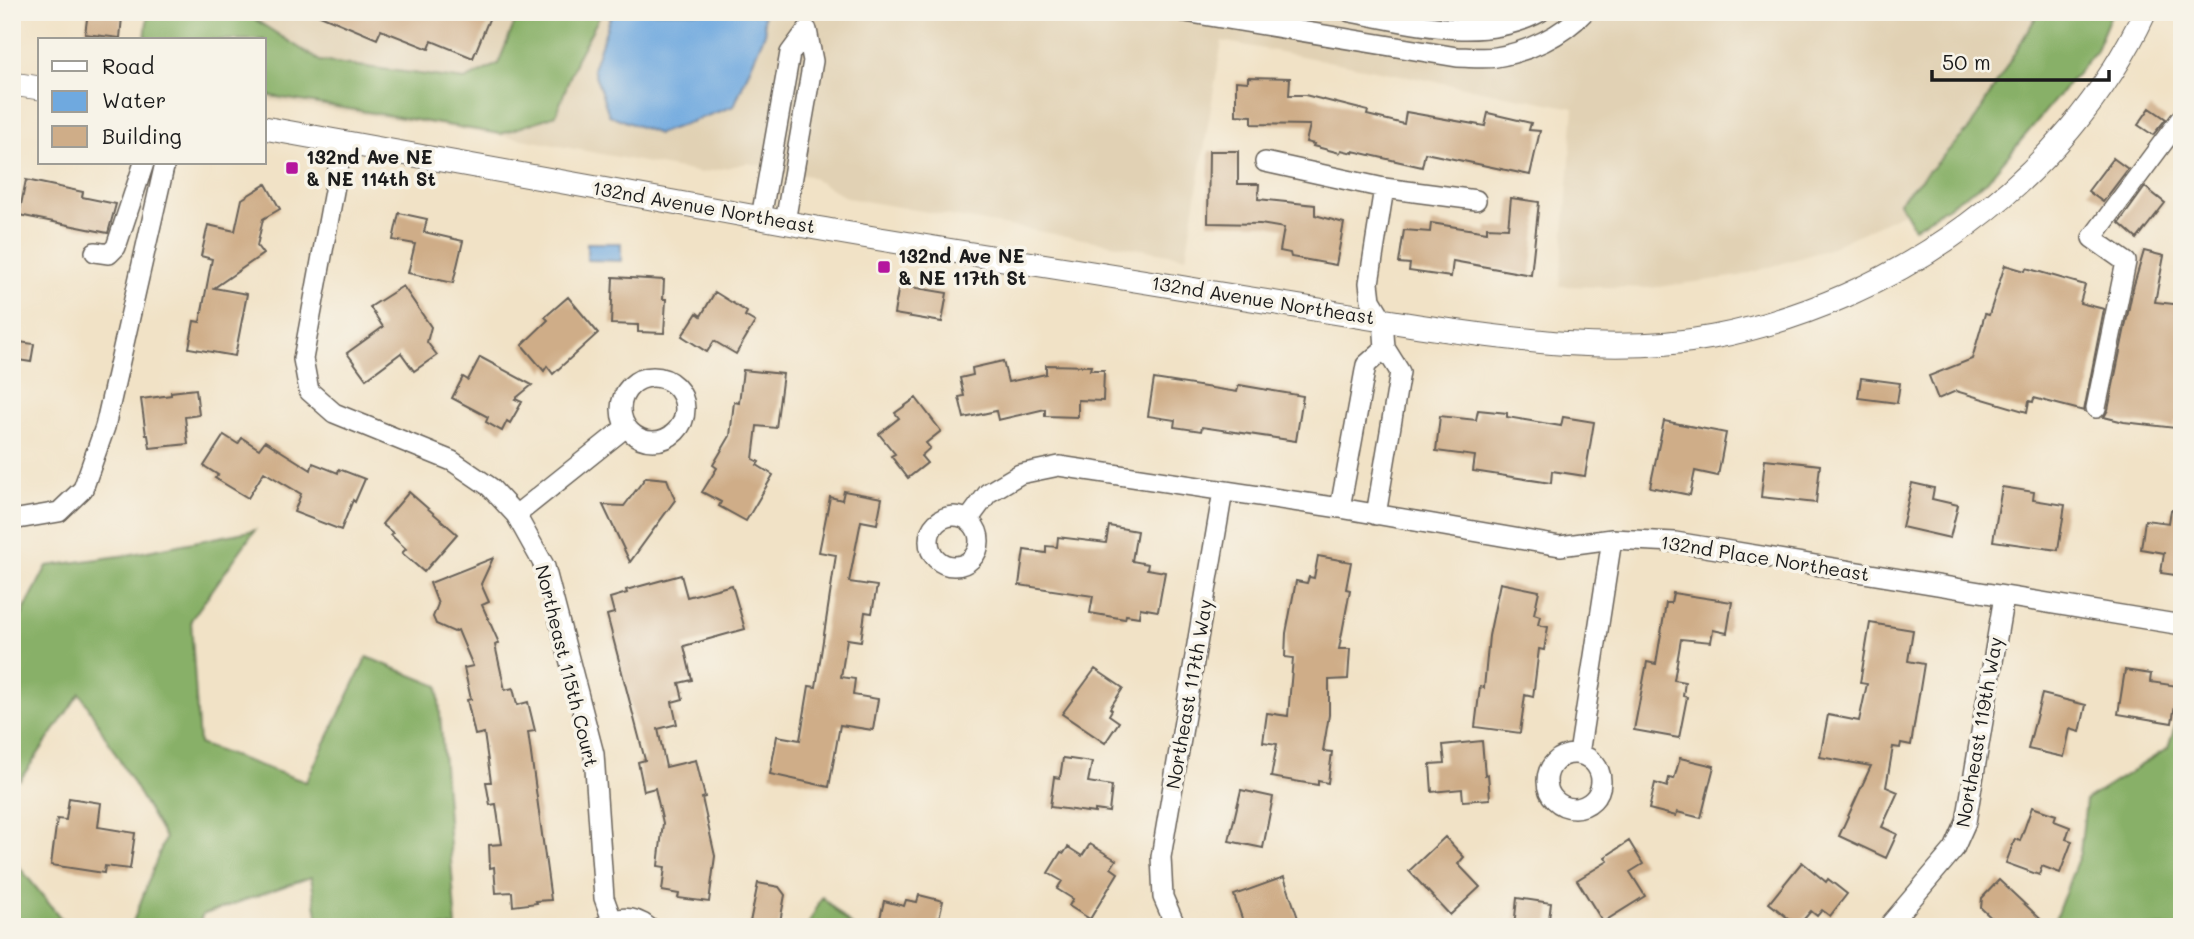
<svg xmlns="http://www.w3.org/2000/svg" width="2194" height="939" font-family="Mali,sans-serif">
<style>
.built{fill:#e1d1b4}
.forest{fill:#88b067;stroke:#526642;stroke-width:2}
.water{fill:#6fa9df;stroke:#46627e;stroke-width:2}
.building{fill:#cfad88}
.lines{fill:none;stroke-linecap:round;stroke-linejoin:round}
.minor-casing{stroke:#676158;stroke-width:22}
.tertiary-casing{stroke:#676158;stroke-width:25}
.minor{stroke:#fff;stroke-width:19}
.tertiary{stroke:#fff;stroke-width:23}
.poi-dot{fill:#b5179e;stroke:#f7f3e8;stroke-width:2.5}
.labels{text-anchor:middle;stroke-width:7;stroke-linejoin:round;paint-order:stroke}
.poi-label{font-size:19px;font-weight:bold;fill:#1c1c1c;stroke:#f7f3e8;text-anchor:start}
.street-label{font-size:19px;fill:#1c1c1c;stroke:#f7f3e8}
</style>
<rect width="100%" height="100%" fill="#f7f3e8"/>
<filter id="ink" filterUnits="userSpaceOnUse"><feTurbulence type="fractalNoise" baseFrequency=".0143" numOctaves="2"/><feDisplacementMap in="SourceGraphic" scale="14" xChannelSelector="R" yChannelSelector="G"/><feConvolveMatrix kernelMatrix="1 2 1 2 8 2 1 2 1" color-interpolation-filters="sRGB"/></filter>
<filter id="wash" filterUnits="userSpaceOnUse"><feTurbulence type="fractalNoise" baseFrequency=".00686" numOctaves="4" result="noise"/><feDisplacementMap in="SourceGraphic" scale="28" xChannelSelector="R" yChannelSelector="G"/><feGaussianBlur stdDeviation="1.57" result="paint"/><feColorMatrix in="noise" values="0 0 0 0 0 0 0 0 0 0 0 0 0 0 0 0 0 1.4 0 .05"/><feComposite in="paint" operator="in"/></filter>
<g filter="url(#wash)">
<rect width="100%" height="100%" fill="#f1e2c6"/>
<!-- built -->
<path class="built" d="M156 12H2105L1907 211 1826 250 1740 276 1650 288 1560 286 1574 108 1222 41 1186 257 847 198 809 176 748 163 701 173 528 140 264 100V40H153Z"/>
<!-- forest -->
<path class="forest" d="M148 12H250L251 17 320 61 465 80 498 64 519 12H602L577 58 556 115 501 134 264 95V40H145Z
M2039 12H2112L2095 52 1987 181 1914 228 1899 202 1970 128Z
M255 530 191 620 199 744 306 782 367 657 438 686 456 927H319L311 877 202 915 199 927H131L165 838 80 693 20 780 12 774V634L47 566 127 555Z
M2182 705V927H2052L2080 853 2086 800 2168 748Z
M12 858 68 927H12Z
M822 897 853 927H807Z"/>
<!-- water -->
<path class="water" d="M616 12H763L765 33 734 106 658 134 609 115 593 69 610 18Z
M587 243H621V261L587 260Z"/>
<g id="blocks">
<!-- building -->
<path class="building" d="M88 12H120L119 16 122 17 120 38 85 34Z
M313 12H492L473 58 432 41 429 49 381 30 377 39Z
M1248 77 1290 78 1289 95H1305L1368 111 1367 115 1404 124 1406 112 1485 126 1488 113 1531 123 1529 130 1540 131 1530 175 1425 153 1422 167 1353 151V153L1341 150 1340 153 1313 146 1314 144 1306 142 1310 125 1252 124V116L1236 115V81L1248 82Z
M2150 108 2166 119 2153 135 2138 125Z
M1209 151H1238V184H1259L1258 199 1315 205V215L1344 223 1336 265 1291 257 1290 253 1280 251 1284 228 1260 224 1208 223Z
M2113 158 2128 169 2103 202 2088 191Z
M26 180 83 192 82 197 116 204 108 233 19 215Z
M266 184 280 209 263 219 257 246 263 254 214 288 247 294 235 356 189 348 194 321 200 322 212 259 201 256 208 225 235 231 242 199Z
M2145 187 2165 203 2137 239 2119 223Z
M1511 198 1539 202 1531 275 1453 261 1451 277 1409 271 1410 264 1399 263 1404 230 1430 232 1431 223 1487 232V227L1508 228Z
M399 213 427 219 424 232 463 241 453 283 408 273 415 244 393 240Z
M2144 251 2164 256 2155 302 2182 305V422L2176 421 2175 428 2124 422 2104 417 2108 410 2133 288Z
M2005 265 2025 271 2026 268 2085 285 2080 303 2104 309 2084 411 2034 398 2033 402 2029 401 2027 412 1956 391 1938 399 1929 376 1972 359 1985 314 1989 315Z
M613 277 664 280 663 299H666L664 333 638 332V325L611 324Z
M899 285 947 293 942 322 894 314Z
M403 286 431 327 427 342 437 355 414 371 401 353 366 379 347 353 383 327 370 307Z
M715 292 747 312 745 316 755 322 736 354 714 341 707 352 682 336 697 313 701 316Z
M568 297 598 333 553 374 547 366 544 371 522 345 548 320 545 317Z
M12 341 34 344 31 362 12 359Z
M480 357 532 385 515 399 522 402 510 423 507 421 502 431 486 422 488 417 452 398 463 377 468 380Z
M1003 361 1008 382 1046 374V365L1091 366 1090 370H1104L1103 401 1078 400V417L1045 416V409L998 420 996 411 964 418 959 397 964 396 960 378 973 375 972 368Z
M743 370 783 374 776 428 757 426 753 459 759 462 757 465 773 475 746 521 719 506 721 502 702 492 717 468 713 465 730 436 734 402 739 403Z
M1861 378 1900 383 1897 403 1858 398Z
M1154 379 1237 392 1239 385 1303 396 1296 441 1202 427 1201 431 1174 427 1175 420 1148 416Z
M196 389 199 415 185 417 188 444 150 448 148 435H146L141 399 171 395V392Z
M916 398 941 431 926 443 930 448 921 456 927 463 908 478 891 456 895 454 879 434 899 418 895 413Z
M1478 410 1507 413V417L1561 426 1563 417 1594 422 1585 476 1552 471 1551 483 1473 471 1475 456 1436 451 1440 416 1476 420Z
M1664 421 1726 433 1718 476 1695 471 1690 495 1650 487Z
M224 435 238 444 242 438 259 449 265 441 311 470 313 463 338 473 339 469 365 479 355 502 353 500 341 530 294 512 301 494 264 472 248 498 215 478 218 475 204 466Z
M1765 459 1820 465 1816 503 1761 497Z
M646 477 667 479 675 500 630 562 603 505 624 506Z
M1912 483 1934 488 1932 499 1958 505 1950 538 1902 527Z
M2002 487 2034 492 2033 500 2065 505 2058 550 1993 541Z
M844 491 882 498 877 524 861 521 849 582 877 586 872 613 865 612 861 641 847 639 841 677 855 679 853 695 878 699 873 730 840 725 829 787 770 774 777 736 800 740 809 686 816 687 836 555 819 552 830 497 842 500Z
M409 492 457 534 424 572 402 553 406 549 391 535 393 533 382 524Z
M2171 510 2182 511V576L2161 573 2164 553 2141 549 2145 520 2169 523Z
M1109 526 1137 531 1132 561 1148 564 1147 569 1165 572 1158 611 1140 608 1139 617 1126 615 1125 619 1090 613 1093 596 1019 585 1024 550 1046 553V546L1057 547 1058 537 1106 543Z
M1318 556 1351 562 1346 589 1350 590 1339 649H1350L1348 679 1329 680V715L1323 751 1332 752 1328 783 1318 781V785L1271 777 1277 744 1263 742 1267 713 1288 716 1293 658 1285 657 1286 633 1296 581 1307 583 1309 577 1314 578Z
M493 558 481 584 489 602 482 605 499 643 495 645 505 690 513 688 517 705 528 702 535 731 528 732 551 900 536 901 537 903 513 906 512 892 496 893 494 867 490 868 489 845 502 844 496 804 490 805 486 782H491L484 733 475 735 467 700 471 699 464 668 473 666 458 630 454 632 436 624 433 617 438 604 430 583Z
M681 575 687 597 732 585 745 629 684 646 692 680 679 683 683 699 672 702 677 724 658 729 666 767 696 760 705 797 702 798 715 856 709 902 678 898 679 894 662 891 665 867 658 866 663 823 655 788 644 791 638 762 645 760 607 615 614 613 610 598 627 593 626 590Z
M1500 583 1539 591 1534 614 1540 616 1538 625 1548 627 1544 650 1539 649 1533 697 1525 695 1520 733 1475 727 1480 687 1484 688 1489 636Z
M1673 593 1732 602 1727 633 1713 630 1711 642 1681 639 1674 680 1685 682 1683 696 1687 697 1679 738 1634 730 1647 662 1656 664 1666 603H1671Z
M1870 623 1913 630 1908 661 1924 664 1911 745 1901 743 1900 748 1893 747 1886 787 1898 792 1882 827 1897 834 1886 858 1839 836 1871 766 1820 757 1828 715 1859 721 1867 684 1860 683Z
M1095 669 1123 688 1110 708 1112 710 1109 715 1119 722 1105 743 1062 714Z
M2125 670 2151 674 2150 682 2178 686 2172 723 2118 714Z
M2042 694 2086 705 2080 732 2070 729 2064 757 2028 749Z
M1482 741 1485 775 1488 774 1490 799 1463 801 1462 789 1432 792 1430 764 1445 763 1443 745Z
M1063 758 1092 762 1088 782 1112 786 1109 812 1095 810V813L1050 807 1054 777 1060 778Z
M1680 758 1714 766 1701 818 1677 812 1676 816 1649 809 1655 783 1667 787 1669 778 1674 779Z
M1241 790 1273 797 1263 848 1229 841Z
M69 798 101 803 98 827 135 833 130 869 105 866 104 873 51 865 57 819 66 820Z
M2032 807 2056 815 2054 821 2070 827 2066 839 2072 841 2060 873 2042 866 2039 875 2006 863 2015 839 2020 841Z
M1445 837 1464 857 1458 864 1480 887 1450 915 1409 871Z
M1629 841 1643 864 1630 872 1645 896 1603 922 1577 880 1608 861 1605 857Z
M1090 844 1116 860 1111 868 1118 873 1090 919 1069 906 1073 899 1057 889 1062 881 1048 873 1061 852 1064 853 1068 847 1082 856Z
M1802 862 1826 882 1828 879 1847 894 1830 916 1822 910 1817 916 1811 911 1798 926 1769 903Z
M1284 877 1301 927H1245L1234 895Z
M1999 880 2049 927H2001L1981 908 1982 898Z
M758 883 779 887 785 895 779 927H749Z
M919 895 943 901 937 927H878L884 901 904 906 906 900 917 902Z
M1517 898 1551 903 1548 927H1514Z"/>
</g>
</g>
<g filter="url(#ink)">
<use href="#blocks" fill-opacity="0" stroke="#676158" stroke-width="2"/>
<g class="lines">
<defs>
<path id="minor" d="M1185 12 1457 57C1469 57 1483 59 1496 57 1527 52 1562 36 1584 12
M1350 12C1413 23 1481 44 1540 12
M343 142 303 359 309 391 334 413 452 461 490 487 516 515
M1265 162 1384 188 1476 200
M761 218 790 53 807 30 813 61 785 222
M95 252 109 254 116 247 144 163
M621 409a32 32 0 1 1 64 0a32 32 0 1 1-64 0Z
M2096 408 2126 262 2092 238 2182 117
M1340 508 1366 365 1385 348
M1376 515 1400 372 1385 348 1383 320 1371 300 1369 283 1384 188
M929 541a25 25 0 1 1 50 0a25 25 0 1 1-50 0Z
M12 520 59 512 83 489 105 427 165 163
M968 520 988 493 1020 474 1059 466 1340 508 1560 546 1612 539 1675 542 2182 625
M1579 754 1612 539
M1547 781a27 27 0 1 1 54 0a27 27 0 1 1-54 0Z
M612 920 604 898 594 754 545 567 516 515 626 427
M603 926C617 916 633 915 648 927
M1176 927 1163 897 1161 857 1223 491
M1888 927 1954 849 1966 822 2004 596"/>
<path id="tertiary" d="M12 84 40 88
M264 128C448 160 632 195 816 228 946 251 1077 270 1208 292 1278 303 1349 315 1419 326 1514 340 1618 355 1713 337 1895 302 2066 181 2145 12"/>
</defs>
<!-- minor casing -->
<use href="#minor" class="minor-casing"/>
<!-- tertiary casing -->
<use href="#tertiary" class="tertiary-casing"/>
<!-- minor -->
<use href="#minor" class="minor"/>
<!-- tertiary -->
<use href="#tertiary" class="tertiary"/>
</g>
</g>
<!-- markers -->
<g class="poi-dot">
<rect x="285" y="161" width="14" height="14" rx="3.5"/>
<rect x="877" y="260" width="14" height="14" rx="3.5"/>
</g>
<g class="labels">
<!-- poi labels -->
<g class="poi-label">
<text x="306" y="164">132nd Ave NE<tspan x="306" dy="22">&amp; NE 114th St</tspan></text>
<text x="898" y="263">132nd Ave NE<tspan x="898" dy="22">&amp; NE 117th St</tspan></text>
</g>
<!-- street labels -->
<g class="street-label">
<text transform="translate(704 207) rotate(10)" y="7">132nd Avenue Northeast</text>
<text transform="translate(1263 300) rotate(9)" y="7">132nd Avenue Northeast</text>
<text transform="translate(1765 558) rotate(9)" y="7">132nd Place Northeast</text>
<text transform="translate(567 666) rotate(76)" y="7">Northeast 115th Court</text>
<text transform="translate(1189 694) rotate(-80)" y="7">Northeast 117th Way</text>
<text transform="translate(1979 732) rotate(-80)" y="7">Northeast 119th Way</text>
</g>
</g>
<!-- margin -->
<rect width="2194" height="939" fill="none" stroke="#f7f3e8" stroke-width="42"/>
<!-- legend -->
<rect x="38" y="38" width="228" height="126" fill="#f7f3e8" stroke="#9f9d96" stroke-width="2"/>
<rect x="52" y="61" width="35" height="10" fill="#ffffff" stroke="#9f9d96" stroke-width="2"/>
<text x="102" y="74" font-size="21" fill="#1c1c1c">Road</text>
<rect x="52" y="91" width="35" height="21" fill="#6fa9df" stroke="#9f9d96" stroke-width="2"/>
<text x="102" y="108" font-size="21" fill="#1c1c1c">Water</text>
<rect x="52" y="126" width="35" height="21" fill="#cfad88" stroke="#9f9d96" stroke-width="2"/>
<text x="102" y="144" font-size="21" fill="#1c1c1c">Building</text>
<!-- scale -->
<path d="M1932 70v10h177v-10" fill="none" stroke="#1c1c1c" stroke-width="3.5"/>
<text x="1942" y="70" font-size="21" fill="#1c1c1c" stroke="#f7f3e8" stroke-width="5" paint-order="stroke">50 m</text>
</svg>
